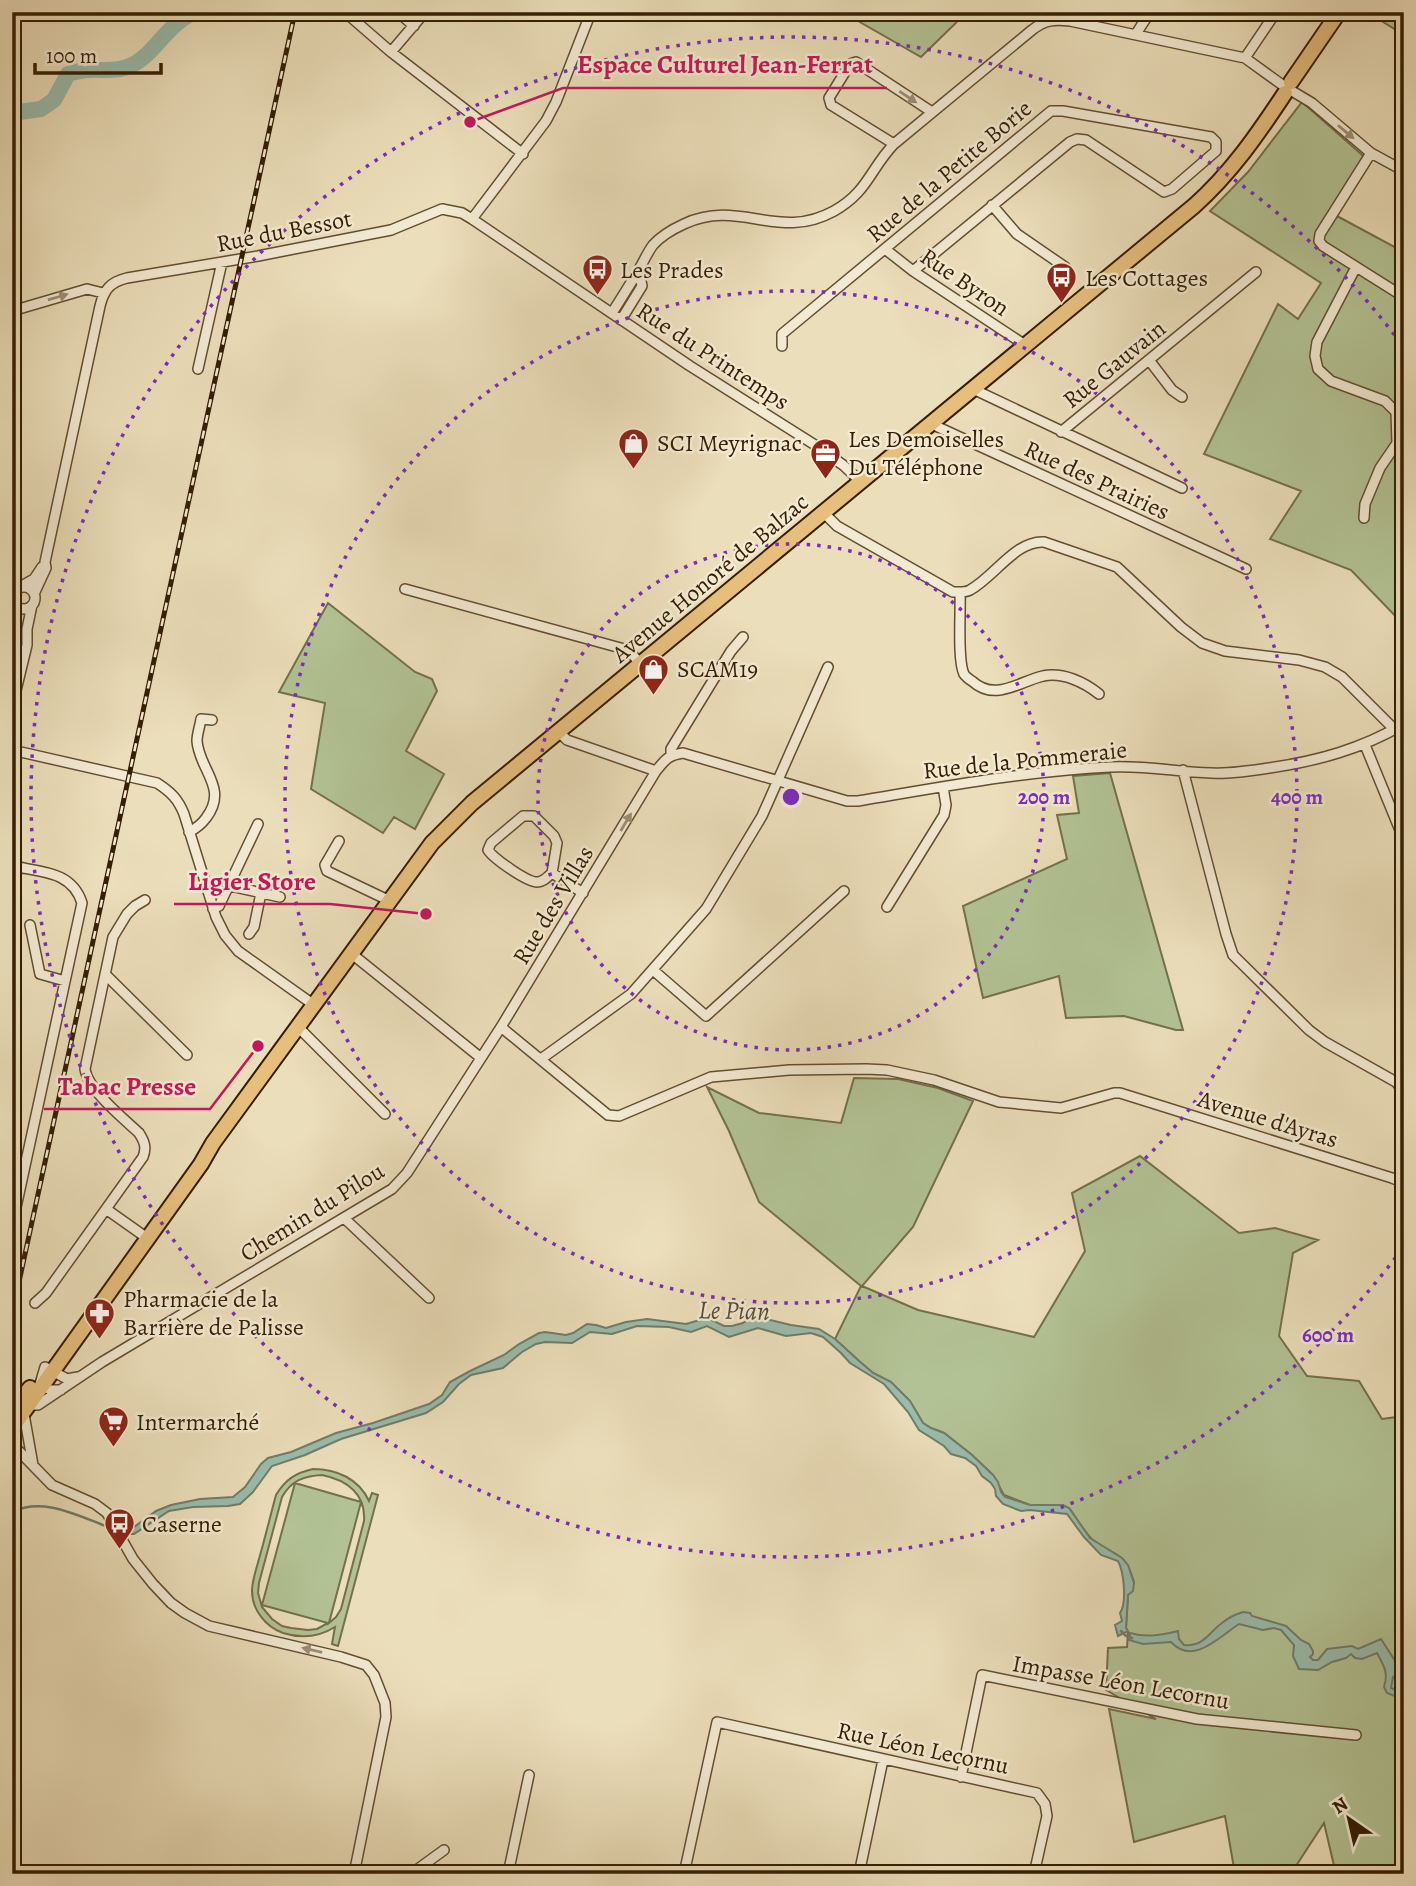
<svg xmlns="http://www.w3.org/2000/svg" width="1416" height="1886" font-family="Alegreya,serif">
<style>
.green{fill:#b2c294;stroke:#74704c;stroke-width:2;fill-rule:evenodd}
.water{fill:#99bcac;stroke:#717d68;stroke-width:2}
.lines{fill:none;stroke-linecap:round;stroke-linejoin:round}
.stream{stroke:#717d68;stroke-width:2.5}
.river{stroke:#99bcac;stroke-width:16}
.minor-casing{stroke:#624e31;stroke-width:12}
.primary-casing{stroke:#351e03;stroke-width:18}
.minor{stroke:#f2ead2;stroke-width:9}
.primary{stroke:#e6bf7d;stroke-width:14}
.rail-casing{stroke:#351e03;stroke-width:5}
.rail{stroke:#f2ead2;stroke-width:2.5;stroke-dasharray:8;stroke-linecap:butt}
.oneway{fill:#9d8e75}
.ring{fill:none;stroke:#7b2cbf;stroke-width:3.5;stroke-dasharray:3.5 7}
.labels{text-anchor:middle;stroke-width:5;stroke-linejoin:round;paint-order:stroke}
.street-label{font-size:24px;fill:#351e03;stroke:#f2ead2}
.poi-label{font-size:24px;fill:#351e03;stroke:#f2ead2;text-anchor:start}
.water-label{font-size:26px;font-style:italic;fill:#534d36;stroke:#f2ead2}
.centre{fill:#7b2cbf;stroke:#f2ead2;stroke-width:3.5}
.ring-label{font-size:21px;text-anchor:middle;font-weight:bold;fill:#7b2cbf;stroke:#f2ead2;stroke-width:5;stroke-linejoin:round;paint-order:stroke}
.leader{fill:none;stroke:#c2185b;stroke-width:2.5}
.callout-dot{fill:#c2185b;stroke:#f2ead2;stroke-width:2.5}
.callout-label{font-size:26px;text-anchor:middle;font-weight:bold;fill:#c2185b;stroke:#f2ead2;stroke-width:5;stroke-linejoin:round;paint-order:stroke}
</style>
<rect width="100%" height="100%" fill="#ebdeba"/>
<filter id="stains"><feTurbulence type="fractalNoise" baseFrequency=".00286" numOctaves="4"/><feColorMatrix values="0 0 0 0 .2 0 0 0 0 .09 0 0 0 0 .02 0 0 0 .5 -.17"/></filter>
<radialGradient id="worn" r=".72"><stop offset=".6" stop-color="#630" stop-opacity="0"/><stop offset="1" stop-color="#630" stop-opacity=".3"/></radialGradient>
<!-- green -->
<path class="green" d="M854 12H967L921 57 851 17Z
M1367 12H1404V35Z
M1302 102 1369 161 1337 216 1404 252V625L1351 570 1270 539 1301 491 1204 454 1278 304 1298 319 1321 283 1210 211 1248 172Z
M328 603 415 672 432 679 437 691 406 751 444 774 415 829 394 817 383 833 311 789 325 703 279 692Z
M1110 773 1183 1030H1176L1124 1016 1066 1018 1059 976 983 998 963 906 1067 859 1057 815 1079 813 1073 776Z
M854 1078 898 1079 938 1088 973 1101 913 1227 862 1286 918 1310 1034 1337 1085 1251 1072 1193 1140 1156 1239 1233 1275 1228 1318 1240 1293 1253 1279 1336 1307 1376 1359 1381 1382 1419 1404 1416V1860L1393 1874H1336L1324 1823 1294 1869 1295 1874H1235L1225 1816 1134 1842 1109 1709 1156 1719 1106 1690 1108 1648 1127 1647 1128 1632 1126 1628 1128 1595 1134 1582C1124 1549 1115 1558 1093 1540 1084 1532 1077 1519 1070 1509L1030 1505 1004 1495 993 1475 972 1455 944 1433 931 1428 923 1423 910 1401 891 1382 873 1373 859 1361 835 1339 861 1286 759 1202 729 1131 707 1087 759 1113 841 1123Z
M313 1469C337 1469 359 1479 369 1501L372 1493 378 1495 338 1646 332 1644 335 1627C319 1637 302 1639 283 1633 266 1627 252 1610 252 1591 252 1581 256 1570 259 1559 265 1538 270 1517 276 1495 285 1480 295 1473 313 1469ZM322 1475C347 1480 366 1494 364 1521L341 1609 336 1617 329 1623 361 1502 295 1483 262 1605 328 1623 317 1629 308 1630 291 1628 282 1626 272 1619 262 1607 258 1593 259 1583 282 1497C291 1481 303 1476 322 1475Z"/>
<!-- water -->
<path class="water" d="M758 1317 791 1325 819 1329 835 1339 859 1361 873 1373 891 1382 910 1401 923 1423 931 1428 944 1433 972 1455 993 1475 998 1482 1001 1492 1005 1497 1030 1505H1063L1069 1508 1090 1538 1122 1558 1128 1565 1134 1583 1133 1591 1128 1595 1126 1628 1128 1631 1118 1636 1115 1625 1122 1621 1120 1613C1127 1603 1124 1572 1118 1561L1101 1555 1084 1537 1067 1514 1030 1510 1021 1511 1003 1504 996 1496 995 1489 991 1483 982 1476 976 1466 965 1458 951 1454 944 1446 919 1430 908 1412 884 1384 850 1363 841 1353 823 1337 811 1333 786 1336 758 1328 729 1337 707 1326 691 1332 669 1327 637 1326 612 1334 590 1332 572 1343 545 1342 536 1344 522 1352 503 1368 471 1375 459 1384 443 1402 426 1413 341 1439 305 1455 272 1466 253 1492 240 1504 228 1506 193 1507 169 1511 134 1534H131L127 1528 134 1527 156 1511 171 1505 200 1499 233 1497 245 1487 261 1464 268 1458 291 1452 336 1433 373 1423 429 1404 442 1395 450 1382 470 1371 504 1355 519 1344 539 1333 545 1332 566 1335 573 1333 587 1324 596 1325 606 1328 626 1322 647 1319 686 1324 703 1319 712 1320 724 1326H732L743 1323 750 1318Z
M1243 1612 1250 1613 1252 1616 1286 1626 1301 1640 1309 1644 1313 1651V1654L1310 1657 1313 1660H1318L1327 1649 1352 1646 1358 1649 1381 1639 1399 1667 1397 1675 1393 1677 1391 1688 1393 1689 1404 1682V1693L1397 1697 1387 1693 1384 1687C1389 1672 1383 1665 1377 1653L1362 1659 1355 1658 1351 1654 1346 1658 1332 1662 1318 1670 1299 1669 1293 1656 1294 1645 1281 1630 1274 1628 1263 1630 1239 1624C1219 1637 1193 1666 1171 1642L1143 1644 1129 1640 1130 1633C1147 1638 1161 1635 1178 1631L1179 1639 1184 1645C1204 1647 1209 1632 1222 1623 1228 1618 1236 1614 1243 1612Z"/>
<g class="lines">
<!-- stream -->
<path class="stream" d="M12 1512C44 1496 80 1517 111 1528
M1121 1631 1126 1636 1132 1638"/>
<!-- river -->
<path class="river" d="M12 113 41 109 54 100 68 74C75 72 82 70 89 70 102 69 115 72 127 67 154 58 164 25 195 12"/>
<defs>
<path id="minor" d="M345 12 391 52 523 154
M398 12 414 26
M1136 34 1150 12
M391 52 425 12
M1245 58 1276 12
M1292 91 1312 103 1371 153 1404 171
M894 144 831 105 829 98 850 64 856 62 932 112
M1371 153 1320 234 1319 241 1323 246 1404 297
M992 205 1017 234 1065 267 1069 275 1066 281
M472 219 546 121 556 102 591 12
M885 249 913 271 1025 345
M1356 267 1317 342 1315 356 1318 369 1331 381 1385 401 1396 412 1397 443 1380 468 1365 504 1364 518
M12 311 87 289 103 293
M612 313C620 300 629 286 637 273 643 263 647 253 653 245 661 236 673 229 684 224 740 198 778 242 834 211 868 192 870 169 894 144L1032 30C1045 20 1054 19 1070 21L1245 58 1281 84
M621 320 642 286 639 270
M782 346V334L1051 111H1063L1211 137 1216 142V151L1172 189 1164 192 1086 140 1077 139 1070 142 913 271
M1149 360 1172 390 1182 397
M198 369 222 262
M973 389 1182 488
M933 423 938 427 1246 569
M1061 432 1256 272
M824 513 837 526 953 592C959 592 965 593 970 590 994 577 1016 540 1044 542L1117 567 1181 627 1202 643 1225 651 1299 660 1325 667 1342 677 1395 730
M13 598a11 11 0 1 1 22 0a11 11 0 1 1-22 0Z
M20 587 34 579 42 567
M405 589 628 650 641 664
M960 592C961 610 957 660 964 674 965 676 970 680 972 681 995 702 1018 682 1043 676 1063 672 1084 682 1099 694
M34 594 46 568 45 562 100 306C104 290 110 282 127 278L258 256 391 230 442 209 462 213 472 219 690 366 815 445 843 465 861 482
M12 707 27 645V629L32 605
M559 732 567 740 656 771
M1365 745 1404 840
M12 750 157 783C171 792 178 799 184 814L216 917 225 935 238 951 314 1005
M671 755V749L731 651 743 637
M1183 770 1226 934 1233 955 1309 1030 1325 1042 1396 1082 1404 1092
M523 816H534L554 836 557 843 552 873C547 877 544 882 537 882 527 882 494 859 488 850L491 843Z
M189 832C197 828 201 825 206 818 229 788 199 770 197 741 197 734 200 726 201 719L212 720
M339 841 325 865 327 871 390 901
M12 866C41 872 72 871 82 903L12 1226
M552 873 583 893
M230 886 280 897
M887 907 944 815 946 805 943 787
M213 909 219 906 258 824
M30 925 40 974 65 981
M249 934 254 927 261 893
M352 954 481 1058
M653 970 706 1016 844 891
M105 974 187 1055
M298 1027 385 1114
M501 1027 608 1115 619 1116 711 1077 789 1070 866 1069 887 1070 934 1080 999 1102 1061 1108 1114 1093H1120L1392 1178 1404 1183
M541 1059 631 994 706 909 762 816 828 667
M12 1167 24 1169
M106 1209 147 1238
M344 1218 429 1298
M35 1303 46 1293 143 1157C147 1147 144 1141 139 1133 123 1118 88 1090 85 1069L113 937 127 914 135 906 145 900
M61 1390H50L40 1384 45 1367 67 1379 78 1377
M26 1403 30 1405H38L102 1362 392 1189 407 1173 501 1027 656 771C665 760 668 755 683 753L847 801H858C942 787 1026 771 1110 767 1144 765 1177 772 1211 773 1230 774 1250 771 1269 768 1318 761 1361 749 1404 724
M24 1414 33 1465
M12 1444 52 1485 95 1504 107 1513 133 1559 153 1584 171 1603 185 1613 209 1626 341 1657 366 1665 374 1675 385 1703 386 1717 354 1874
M961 1777 982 1675 1197 1719 1356 1735
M411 1874 444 1850
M508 1874 529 1775
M684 1874 717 1722 1037 1793 1045 1804 1047 1816 1034 1874
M859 1874 883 1760"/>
<path id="primary" d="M1291 82 1339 12
M12 1412 30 1388
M12 1428 201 1164 213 1143 432 843 472 803 1194 206C1231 173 1258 134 1285 93"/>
</defs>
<!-- minor casing -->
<use href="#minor" class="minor-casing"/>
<!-- primary casing -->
<use href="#primary" class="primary-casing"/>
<!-- minor -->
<use href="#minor" class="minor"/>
<!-- primary -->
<use href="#primary" class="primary"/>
<defs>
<path id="rail" d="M12 1314 295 12"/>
</defs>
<!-- rail casing -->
<use href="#rail" class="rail-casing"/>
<!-- rail -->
<use href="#rail" class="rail"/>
</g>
<!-- one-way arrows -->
<defs><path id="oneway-solid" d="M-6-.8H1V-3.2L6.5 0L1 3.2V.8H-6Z" transform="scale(1.75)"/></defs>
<g class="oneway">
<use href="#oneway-solid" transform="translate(908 97) rotate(34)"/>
<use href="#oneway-solid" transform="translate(1346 132) rotate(40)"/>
<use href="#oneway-solid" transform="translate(58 297) rotate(-16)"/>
<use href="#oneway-solid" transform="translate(626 822) rotate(-59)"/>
<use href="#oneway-solid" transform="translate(312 1650) rotate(-167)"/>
</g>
<!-- distance rings -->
<g class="ring">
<circle cx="791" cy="797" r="253"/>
<circle cx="791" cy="797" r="506"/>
<path d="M1402 1249A760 760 0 1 1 1402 345"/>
</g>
<!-- icons -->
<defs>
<symbol id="bus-pin" viewBox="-11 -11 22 30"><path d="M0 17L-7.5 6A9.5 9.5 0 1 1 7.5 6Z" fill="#8f2418" stroke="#f2ead2"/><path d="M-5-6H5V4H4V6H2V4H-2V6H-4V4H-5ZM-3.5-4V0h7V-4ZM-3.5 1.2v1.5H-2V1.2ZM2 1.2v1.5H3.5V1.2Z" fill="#fff"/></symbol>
<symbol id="shop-pin" viewBox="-11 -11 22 30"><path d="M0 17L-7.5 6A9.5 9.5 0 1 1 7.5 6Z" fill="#8f2418" stroke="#f2ead2"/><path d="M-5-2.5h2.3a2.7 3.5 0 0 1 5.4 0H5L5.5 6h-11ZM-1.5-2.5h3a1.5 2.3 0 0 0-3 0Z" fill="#fff"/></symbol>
<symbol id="office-pin" viewBox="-11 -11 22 30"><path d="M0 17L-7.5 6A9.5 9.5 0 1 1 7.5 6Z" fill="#8f2418" stroke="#f2ead2"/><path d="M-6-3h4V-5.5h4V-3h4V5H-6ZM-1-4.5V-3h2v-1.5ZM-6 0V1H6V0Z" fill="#fff"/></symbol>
<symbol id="pharmacy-pin" viewBox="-11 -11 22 30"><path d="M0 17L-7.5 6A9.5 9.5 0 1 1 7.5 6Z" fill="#8f2418" stroke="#f2ead2"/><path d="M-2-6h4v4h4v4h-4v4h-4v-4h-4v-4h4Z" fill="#fff"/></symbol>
<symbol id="supermarket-pin" viewBox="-11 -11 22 30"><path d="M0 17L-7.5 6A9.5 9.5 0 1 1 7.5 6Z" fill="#8f2418" stroke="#f2ead2"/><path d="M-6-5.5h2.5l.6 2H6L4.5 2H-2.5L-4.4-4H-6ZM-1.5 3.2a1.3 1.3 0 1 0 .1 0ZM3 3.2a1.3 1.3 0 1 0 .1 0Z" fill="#fff"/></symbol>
</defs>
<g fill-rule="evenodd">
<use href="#bus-pin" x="580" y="252" width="35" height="47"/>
<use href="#bus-pin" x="1044" y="260" width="35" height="47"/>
<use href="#shop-pin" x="616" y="426" width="35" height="47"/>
<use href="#office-pin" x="808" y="436" width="35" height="47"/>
<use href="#shop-pin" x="636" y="652" width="35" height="47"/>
<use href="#pharmacy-pin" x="82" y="1296" width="35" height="47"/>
<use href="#supermarket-pin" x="96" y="1404" width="35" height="47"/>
<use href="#bus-pin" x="102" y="1506" width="35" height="47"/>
</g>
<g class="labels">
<!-- street labels -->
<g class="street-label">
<text transform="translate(949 171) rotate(-40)" y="8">Rue de la Petite Borie</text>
<text transform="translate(284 231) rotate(-11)" y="8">Rue du Bessot</text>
<text transform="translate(965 282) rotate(34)" y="8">Rue Byron</text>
<text transform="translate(713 356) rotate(33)" y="8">Rue du Printemps</text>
<text transform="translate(1114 364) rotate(-39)" y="8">Rue Gauvain</text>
<text transform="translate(1097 480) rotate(25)" y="8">Rue des Prairies</text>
<text transform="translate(710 578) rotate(-40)" y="8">Avenue Honoré de Balzac</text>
<text transform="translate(1025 760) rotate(-6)" y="8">Rue de la Pommeraie</text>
<text transform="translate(553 905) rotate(-59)" y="8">Rue des Villas</text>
<text transform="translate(1268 1119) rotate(17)" y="8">Avenue d'Ayras</text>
<text transform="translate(312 1212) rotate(-32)" y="8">Chemin du Pilou</text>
<text transform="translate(1121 1682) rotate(10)" y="8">Impasse Léon Lecornu</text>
<text transform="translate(923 1748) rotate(12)" y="8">Rue Léon Lecornu</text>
</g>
<!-- poi labels -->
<g class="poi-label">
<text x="620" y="278">Les Prades</text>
<text x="1085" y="286">Les Cottages</text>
<text x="848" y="447">Les Demoiselles<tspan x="848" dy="28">Du Téléphone</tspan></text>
<text x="657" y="451">SCI Meyrignac</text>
<text x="677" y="677">SCAM19</text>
<text x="123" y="1307">Pharmacie de la<tspan x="123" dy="28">Barrière de Palisse</tspan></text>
<text x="136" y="1430">Intermarché</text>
<text x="142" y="1532">Caserne</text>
</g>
<!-- water labels -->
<g class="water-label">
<text transform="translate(734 1310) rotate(1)" y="9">Le Pian</text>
</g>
</g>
<circle cx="791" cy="797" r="10" class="centre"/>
<g class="ring-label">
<text x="1044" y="804">200 m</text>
<text x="1297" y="804">400 m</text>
<text x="1328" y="1342">600 m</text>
</g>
<!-- callouts -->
<path class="leader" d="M470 122L563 88H887M426 914L330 904H174M258 1046L210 1109H44"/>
<g class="callout-dot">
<circle cx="470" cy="122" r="7"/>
<circle cx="426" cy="914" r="7"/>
<circle cx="258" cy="1046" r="7"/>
</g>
<g class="callout-label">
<text x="725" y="73">Espace Culturel Jean-Ferrat</text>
<text x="252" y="890">Ligier Store</text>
<text x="127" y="1095">Tabac Presse</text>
</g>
<!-- margin -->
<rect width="1416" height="1886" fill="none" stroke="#ebdeba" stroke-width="42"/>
<rect x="14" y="14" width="1388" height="1858" fill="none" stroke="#351e03" stroke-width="3.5"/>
<rect x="21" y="21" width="1374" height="1844" fill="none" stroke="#351e03" stroke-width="2"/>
<!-- north arrow -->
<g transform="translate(1349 1819) rotate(326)" stroke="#f2ead2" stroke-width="5" paint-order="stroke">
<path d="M0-5L12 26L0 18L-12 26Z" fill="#351e03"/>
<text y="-10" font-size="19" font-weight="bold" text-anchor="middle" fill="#351e03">N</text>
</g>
<!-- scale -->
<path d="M35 63v10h126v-10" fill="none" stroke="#351e03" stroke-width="3.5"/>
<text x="46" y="63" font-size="21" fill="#351e03" stroke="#f2ead2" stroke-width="5" paint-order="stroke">100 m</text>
<rect width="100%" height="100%" filter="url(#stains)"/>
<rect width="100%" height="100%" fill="url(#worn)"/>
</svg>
